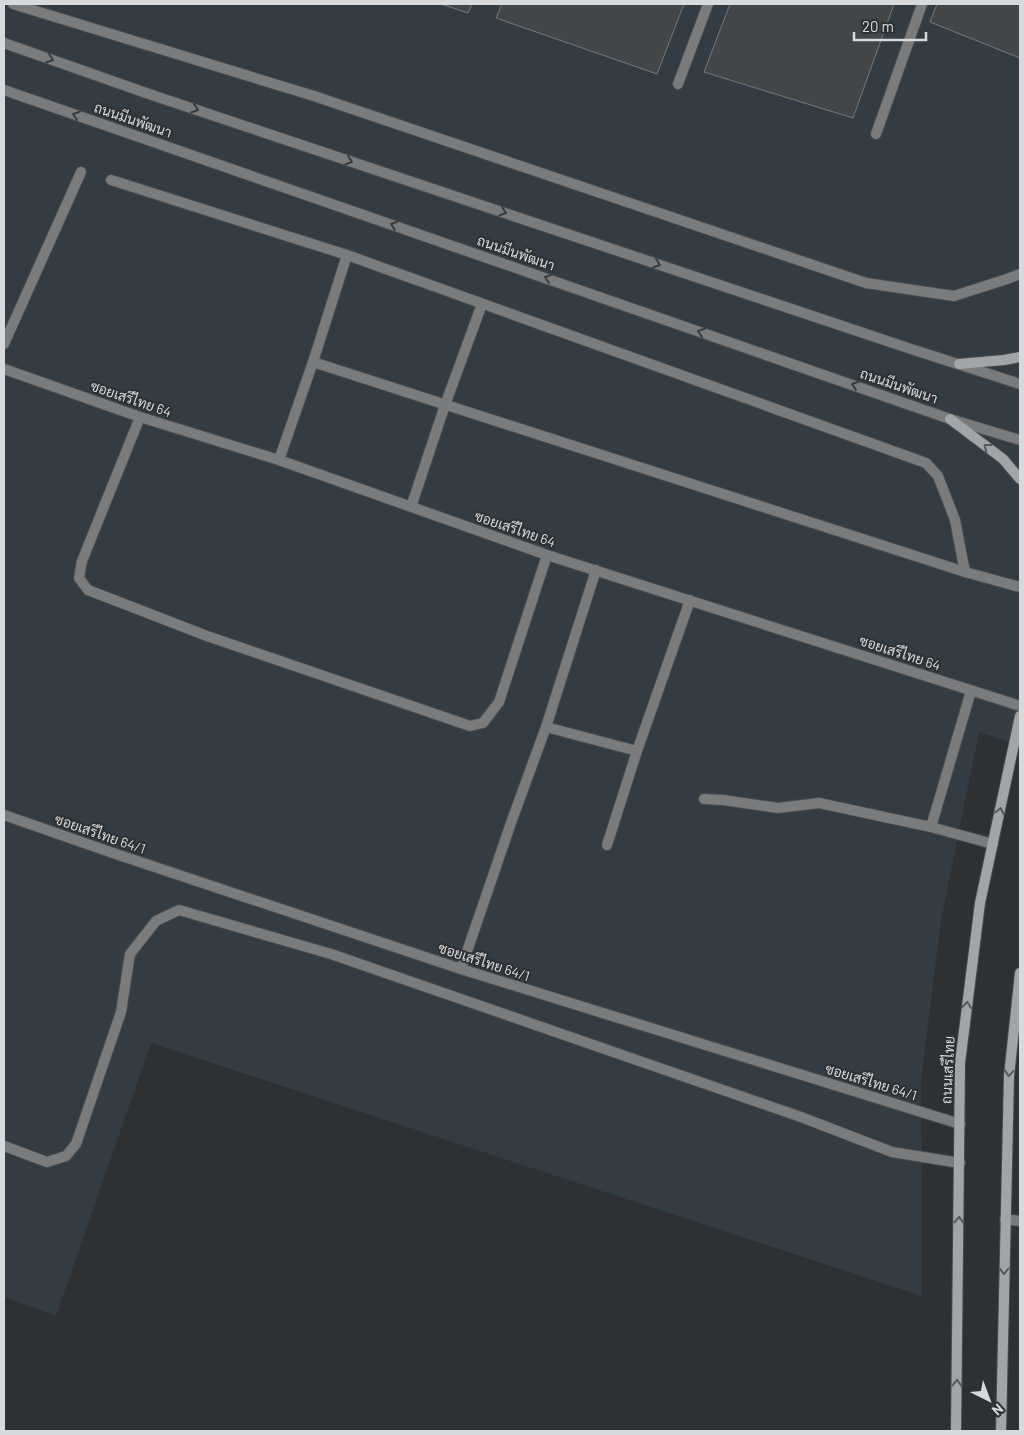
<svg xmlns="http://www.w3.org/2000/svg" width="1024" height="1435" font-family="Barlow,Sarabun,sans-serif">
<style>
.built{fill:#323c42}
.building{fill:#424649;stroke:#74797c}
.lines{fill:none;stroke-linecap:round;stroke-linejoin:round}
.service-casing{stroke:#484c4f;stroke-width:12}
.minor-casing{stroke:#484c4f;stroke-width:12}
.tertiary-casing{stroke:#484c4f;stroke-width:12}
.secondary-casing{stroke:#484c4f;stroke-width:12}
.service{stroke:#797b7c;stroke-width:10}
.minor{stroke:#797b7c;stroke-width:10}
.tertiary{stroke:#797b7c;stroke-width:10}
.secondary{stroke:#a1a5a7;stroke-width:10}
.oneway{stroke:#383c3f}
.oneway2{stroke:#565a5c}
.labels{text-anchor:middle;stroke-width:4;stroke-linejoin:round;paint-order:stroke}
.street-label{font-size:14px;fill:#d7dadc;stroke:#2d3134}
</style>
<rect width="100%" height="100%" fill="#2d3134"/>
<!-- built -->
<path class="built" d="M4 4H1020V746L979 732 941 920 921 1080 922 1296 151 1043 56 1316 4 1297Z"/>
<!-- building -->
<path class="building" d="M441 4H472L468 13Z
M502 4H684L657 74 496 18Z
M730 4H894L853 118 704 72Z
M937 4H1020V58L930 22Z"/>
<g class="lines">
<defs>
<path id="service" d="M13 4 314 96 866 283 954 296 1007 279 1020 274
M678 84 708 4
M876 134 922 4
M111 180 347 255
M4 344 81 172
M313 362 965 572 1020 587
M4 369 140 417 279 460 547 555 1020 706
M140 417 82 561 79 578 88 590 207 636 470 726 483 723 499 702 547 555
M279 460 313 362 347 255 926 463 938 476 955 520 965 572
M411 507 445 405 482 304
M546 727 637 751
M704 799 723 800 778 808 819 803 931 827 993 844
M931 827 971 691
M607 845 637 751 690 600
M461 969 512 820 546 727 596 570
M4 1146 47 1162 66 1156 76 1144 121 1012 130 954 156 921 179 910 331 954 801 1117 892 1152 960 1163
M1005 1219 1020 1221"/>
<path id="minor" d="M4 815 113 853 461 969 960 1124"/>
<path id="tertiary" d="M4 43 149 94 914 350 1020 384
M4 90 950 419 1020 440"/>
<path id="secondary" d="M959 364 1004 360 1020 357
M950 419 1003 459 1020 479
M956 1431 960 1063 980 903 1020 716
M1001 1431 1009 1076 1020 973"/>
</defs>
<!-- service casing -->
<use href="#service" class="service-casing"/>
<!-- minor casing -->
<use href="#minor" class="minor-casing"/>
<!-- tertiary casing -->
<use href="#tertiary" class="tertiary-casing"/>
<!-- secondary casing -->
<use href="#secondary" class="secondary-casing"/>
<!-- service -->
<use href="#service" class="service"/>
<!-- minor -->
<use href="#minor" class="minor"/>
<!-- tertiary -->
<use href="#tertiary" class="tertiary"/>
<!-- secondary -->
<use href="#secondary" class="secondary"/>
</g>
<!-- one-way arrows -->
<defs><path id="oneway-chevron" d="M-2-3.5L2.5 0L-2 3.5" fill="none" stroke-width="1.6" stroke-linecap="round" stroke-linejoin="round" transform="scale(1.25)"/></defs>
<g class="oneway">
<use href="#oneway-chevron" transform="translate(50 59) rotate(19)"/>
<use href="#oneway-chevron" transform="translate(195 109) rotate(19)"/>
<use href="#oneway-chevron" transform="translate(76 115) rotate(-161)"/>
<use href="#oneway-chevron" transform="translate(349 161) rotate(19)"/>
<use href="#oneway-chevron" transform="translate(503 212) rotate(19)"/>
<use href="#oneway-chevron" transform="translate(394 225) rotate(-161)"/>
<use href="#oneway-chevron" transform="translate(657 264) rotate(19)"/>
<use href="#oneway-chevron" transform="translate(548 278) rotate(-161)"/>
<use href="#oneway-chevron" transform="translate(701 332) rotate(-161)"/>
<use href="#oneway-chevron" transform="translate(855 385) rotate(-161)"/>
</g>
<g class="oneway2">
<use href="#oneway-chevron" transform="translate(987 447) rotate(-143)"/>
<use href="#oneway-chevron" transform="translate(1000 811) rotate(-78)"/>
<use href="#oneway-chevron" transform="translate(967 1005) rotate(-83)"/>
<use href="#oneway-chevron" transform="translate(1009 1073) rotate(95)"/>
<use href="#oneway-chevron" transform="translate(959 1220) rotate(-89)"/>
<use href="#oneway-chevron" transform="translate(1004 1271) rotate(91)"/>
<use href="#oneway-chevron" transform="translate(957 1383) rotate(-89)"/>
</g>
<g class="labels">
<!-- street labels -->
<g class="street-label">
<text transform="translate(133 120) rotate(19)" y="5">ถนนมีนพัฒนา</text>
<text transform="translate(516 253) rotate(19)" y="5">ถนนมีนพัฒนา</text>
<text transform="translate(899 386) rotate(19)" y="5">ถนนมีนพัฒนา</text>
<text transform="translate(131 399) rotate(19)" y="5">ซอยเสรีไทย 64</text>
<text transform="translate(515 529) rotate(19)" y="5">ซอยเสรีไทย 64</text>
<text transform="translate(900 653) rotate(18)" y="5">ซอยเสรีไทย 64</text>
<text transform="translate(100 834) rotate(19)" y="5">ซอยเสรีไทย 64/1</text>
<text transform="translate(484 962) rotate(18)" y="5">ซอยเสรีไทย 64/1</text>
<text transform="translate(948 1070) rotate(-87)" y="5">ถนนเสรีไทย</text>
<text transform="translate(871 1082) rotate(17)" y="5">ซอยเสรีไทย 64/1</text>
</g>
</g>
<!-- border -->
<rect width="1024" height="1435" fill="none" stroke="#d7dadc" stroke-width="10"/>
<!-- north arrow -->
<g transform="translate(989 1400) rotate(138)" stroke="#2d3134" stroke-width="4" paint-order="stroke">
<path d="M0-4L9 19L0 12L-9 19Z" fill="#d7dadc"/>
<text y="-8" font-size="14" font-weight="bold" text-anchor="middle" fill="#d7dadc">N</text>
</g>
<!-- scale -->
<path d="M854 32v8h72v-8" fill="none" stroke="#d7dadc" stroke-width="2.5"/>
<text x="862" y="32" font-size="15" fill="#d7dadc" stroke="#2d3134" stroke-width="4" paint-order="stroke">20 m</text>
</svg>
